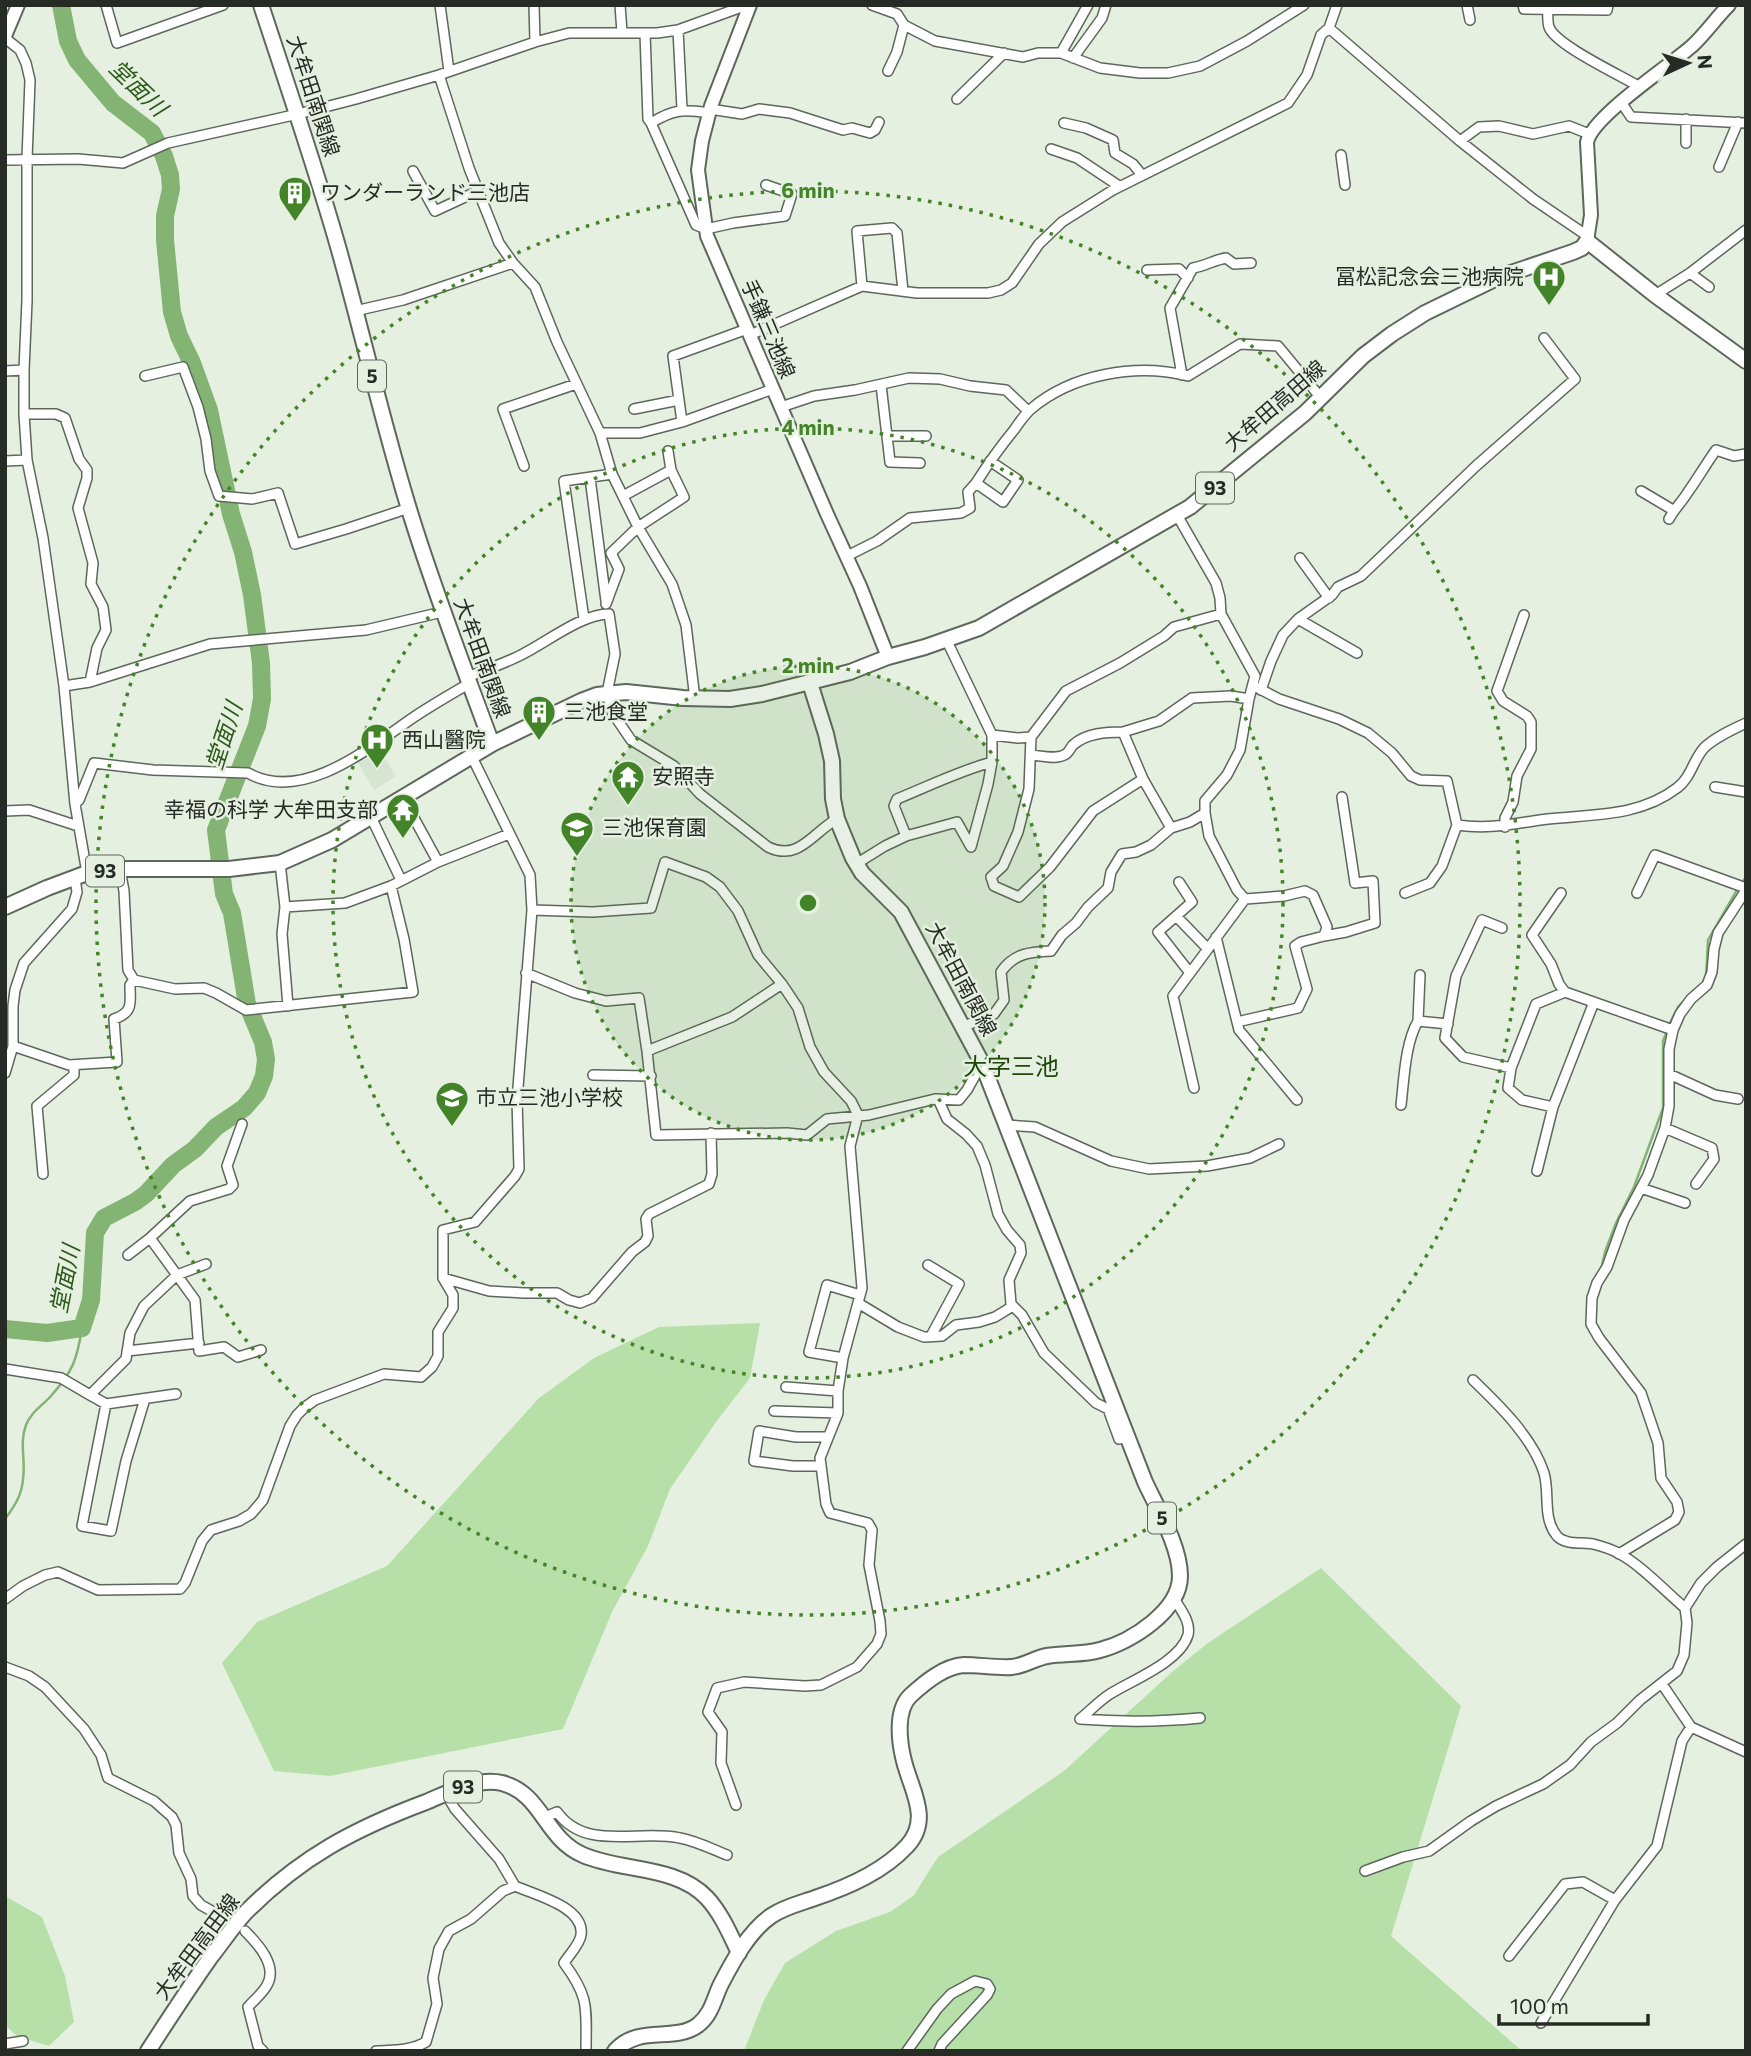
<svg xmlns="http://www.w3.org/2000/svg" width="1751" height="2056" font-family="Commissioner,'Noto Sans JP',sans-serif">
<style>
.built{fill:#d5e5d1}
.green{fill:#b6e0a8}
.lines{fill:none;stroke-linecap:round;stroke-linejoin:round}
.stream{stroke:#83b473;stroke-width:2.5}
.river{stroke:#83b473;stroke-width:18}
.street-tunnel{stroke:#bfc9bc;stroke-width:9;stroke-dasharray:9 4.5;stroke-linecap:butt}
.street-casing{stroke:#5e675b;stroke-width:12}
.secondary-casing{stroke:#5e675b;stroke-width:16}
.primary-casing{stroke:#5e675b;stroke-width:18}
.street{stroke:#fff;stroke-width:9}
.secondary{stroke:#fff;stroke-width:12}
.primary{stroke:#fff;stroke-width:14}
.ring{fill:none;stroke:#428427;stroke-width:3.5;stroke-dasharray:3.5 7}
.labels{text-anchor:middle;stroke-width:5;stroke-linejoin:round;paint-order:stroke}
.shield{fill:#e5f0e1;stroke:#60665e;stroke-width:2}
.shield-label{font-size:19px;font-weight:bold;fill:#272b26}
.street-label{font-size:21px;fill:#272b26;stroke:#e5f0e1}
.poi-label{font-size:21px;fill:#272b26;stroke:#e5f0e1;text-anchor:start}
.water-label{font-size:23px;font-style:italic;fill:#2c5a19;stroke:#e5f0e1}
.quarter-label{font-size:24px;fill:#1e480b;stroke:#e5f0e1}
.centre{fill:#428427;stroke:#e5f0e1;stroke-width:3.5}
.ring-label{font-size:21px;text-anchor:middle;font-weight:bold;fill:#428427;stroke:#e5f0e1;stroke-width:5;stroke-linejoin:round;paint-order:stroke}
</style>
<rect width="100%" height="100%" fill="#e5f0e1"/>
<!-- built -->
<path class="built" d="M380 750 396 776 374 790 358 763Z"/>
<!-- green -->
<path class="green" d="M760 1323 750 1378 716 1422 670 1489 648 1546 612 1612 563 1729 330 1776 274 1771 222 1663 257 1622 387 1566 539 1398 594 1358 659 1327Z
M1321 1568 1461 1706 1391 1936 1522 2051H744L764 2000 785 1963 836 1931 890 1912 914 1895 938 1857 1064 1771 1172 1672 1208 1643Z
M5 1896 42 1917 65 1976 74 2022 49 2046 17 2036 5 2025Z"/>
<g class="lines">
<!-- stream -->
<path class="stream" d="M1742 883 1746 877
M1702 984 1706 977 1708 940 1738 888
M1669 1025 1678 1007 1684 1001
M1601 1270 1605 1252 1616 1223 1634 1187 1663 1108V1041L1667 1031
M5 1519C14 1507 22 1495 23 1479 26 1461 19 1443 26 1425 31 1412 42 1406 51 1396 73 1371 77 1360 82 1328"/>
<!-- river -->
<path class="river" d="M5 1329 47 1333 82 1328 91 1300 95 1233 104 1218 135 1202 146 1194 173 1165 195 1149 216 1127 244 1108 257 1093 264 1076 266 1059 263 1042 247 1004 232 913 224 894 216 830 257 726 262 699 261 663 252 595 243 552 231 514 209 410 192 363 179 336 172 312 165 240V216L171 189 170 175 164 156 152 133 113 103 77 60 68 41 61 5"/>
<!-- street-tunnel -->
<path class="street-tunnel" d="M217 1914 238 1927"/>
<defs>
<path id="street" d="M106 5 117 43 223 5
M440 5 449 71
M534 5 535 42
M620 5 622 32
M872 5 897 14 904 25 935 41 1023 57 1038 53H1061L1100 68 1140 73H1168L1200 66 1247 41 1304 5
M1467 5 1470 20
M1523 5 1524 9 1607 10 1608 5
M1548 5C1548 12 1547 21 1549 27 1555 45 1622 76 1640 87
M1329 28 1460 141 1533 199 1589 237
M678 30 682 109
M645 33 648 119 651 123 696 225 706 229 733 223 785 216 792 194 766 185
M5 38 20 50 26 63 30 80 27 159V301L24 370V414L27 460 43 538 64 686 75 804 87 873
M1061 53 1088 5
M1073 58 1102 18 1106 5
M888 71 897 52 904 25
M439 75 469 168 499 243 513 263 535 287 557 342 600 433 612 474 564 481 584 619
M957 99 1004 53
M1621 102 1631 117 1746 123
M710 109 742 114 759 109 790 113 843 130 852 128 870 133 875 130 879 122
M1686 119V143
M651 123C674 109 683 109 709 113
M1064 123 1086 128 1113 140 1115 153 1133 164 1142 175
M1460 141 1479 127 1499 126 1533 134 1569 126 1589 134
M1051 149 1077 158 1119 186
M1341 155 1345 185
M5 160 78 159 123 163 168 143 298 114 356 99 439 75 535 42 569 33H657L678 30 747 5
M1719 167 1738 122
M413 171 435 211 478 191
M1147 270 1179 269 1188 278
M1690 273 1709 287
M862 286 857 231 892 228 897 233 903 291
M1655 295 1690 273 1746 230
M355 311 403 300 513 263
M750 335 862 286 917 293H988L1001 290 1012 283 1039 244 1062 222 1113 190 1288 103 1307 75 1321 35 1329 28 1337 5
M5 371 24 370
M1182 375 1170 308 1193 268C1205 266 1214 260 1226 258L1234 264 1251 263
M145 376 183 367 198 407 206 439 210 471 219 496 252 499 278 493 295 544 346 529 409 508
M881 385 890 462 920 463
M781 407 814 396 855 390 909 378 940 379 970 386 1006 390 1028 411
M634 409 679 400
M24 414H56L65 418 79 459 87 470V478L78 508 93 563 91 584 103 607 106 630 97 648 90 682
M682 422 673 356 747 329
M600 433H640L682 422 773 389
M887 436H926
M5 461 27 460
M990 461 1018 480 1003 502 976 483C988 464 1000 447 1014 430 1019 423 1024 415 1031 409 1072 374 1136 363 1188 376L1240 344 1278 346 1321 398
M524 466 503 409 576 384
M612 474 638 527 672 584 686 625 695 699
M590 478 606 601
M1641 491 1673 510
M623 496 671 470
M1177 515 1216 583 1220 598 1221 614 1255 676 1249 699 1240 750 1227 775 1205 801V813L1209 836 1237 890 1245 899 1284 896 1305 891 1313 895 1327 927 1324 936 1301 942 1295 946 1307 989 1298 1008 1237 1022 1216 937
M1669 519C1674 509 1682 502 1688 492 1698 478 1706 464 1716 450L1734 456 1746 454
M847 556 877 541 910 518 961 513 970 508 968 492 976 483
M1300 558 1329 598
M606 604 619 569 611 553 638 527 684 497 671 470 668 451
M1298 619 1357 653
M946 639 992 735
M467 677C485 670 503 664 519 656 546 643 581 614 609 614L615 654 607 693 612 712 631 740 674 766 700 794 768 847C799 862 813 832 837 819
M64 686 90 682 210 644 366 630 442 612
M1258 688 1279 699 1339 719 1368 733 1392 753 1411 776 1420 780 1447 781 1457 825 1442 866 1430 883 1405 893
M1261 690 1271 661 1283 635 1298 619 1332 595 1338 587 1361 576 1476 466 1575 379 1544 338
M1031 755C1042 756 1057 760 1066 754 1069 752 1071 747 1073 745 1086 733 1107 732 1123 732
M1143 779 1123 732 1159 721 1192 698 1231 696 1249 699
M1715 787 1746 792
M403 798 438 862
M75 804 79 800 94 763 153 770 248 773C303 804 370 747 414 717 432 705 451 694 470 683
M5 811 29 810 78 826
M371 817 401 880
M1457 825C1491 830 1515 823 1548 819 1593 814 1639 817 1677 788 1691 778 1693 760 1704 748 1715 737 1732 730 1746 723
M1505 827V818L1513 802 1517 776 1531 749V722L1527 716 1503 701 1497 691 1524 615
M1171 828 1143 779 1093 811 1050 867 1019 897 994 886 991 877 1003 866 1018 832 1029 789 1031 737 1066 691 1120 663 1164 636 1174 627 1221 614
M906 836 957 822 971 847 988 784 992 762
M280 863 285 907 282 934 288 1006
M856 864 885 846 906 836 894 806 897 799C929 786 959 771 992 762V735L1018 738 1031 737
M120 869 124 891 128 970 134 980 175 989 204 988 216 993 246 1010 413 992 404 939 391 886
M1179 882 1192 902 1158 932 1190 973
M1561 893 1532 935 1551 964 1559 984 1565 992
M1637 893 1655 855 1746 888
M285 907 345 903 391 886 438 862 509 834
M532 910 593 912 651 908 665 862 706 877 720 887 738 911 758 955 782 984 732 1017 647 1051 656 1135 787 1133 807 1135 827 1119 869 1115 935 1099 959 1100 967 1090 982 1063
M1176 916 1208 949
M1502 928 1482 920 1456 976 1445 1038 1463 1057 1511 1068 1508 1088 1522 1100 1553 1107
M1324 936 1346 932 1375 923 1373 881 1355 883 1342 797
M526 973 575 993 606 1001 639 998 647 1051
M1420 975 1418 1021 1448 1024
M1237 1022 1239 1030 1297 1100
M962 1027 994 1014 1004 1000 1001 972C1014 953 1030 952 1051 951L1062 935 1076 923 1088 907 1108 888 1111 872 1122 854 1136 852 1151 845 1171 828 1190 822 1205 813
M13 1046 69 1065 117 1062 114 1019C134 1012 130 1003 130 985L134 980
M1511 1068 1536 1004 1565 992 1673 1030
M5 1073 13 1046V1006L15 990 24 963 72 909 77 892 75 879
M1669 1074 1715 1095 1738 1099
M593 1075 651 1076
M1194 1088 1173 996 1245 899
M938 1099 947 1119 966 1134 977 1146 985 1165 998 1214 1007 1230 1020 1245 1021 1253 1009 1280 1011 1304 1022 1315 1044 1353 1096 1403 1108 1409 1119 1439 1128 1437
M1401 1105C1404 1080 1405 1043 1418 1021
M1007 1125 1035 1127 1111 1161 1149 1169 1207 1166 1250 1158 1279 1144
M1665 1128 1712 1148 1714 1159 1696 1184
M1537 1171 1553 1107 1594 1002
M43 1174 37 1106 74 1075V1065
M1641 1188 1685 1203
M150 1238 195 1300 199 1351 224 1347 238 1357 261 1350
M128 1255 150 1238 190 1201 229 1189 233 1185 227 1166 242 1124
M928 1265 959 1284 931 1336
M443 1278 489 1291 524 1293H557L569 1300 580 1303 592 1298 632 1252 645 1242 648 1236 646 1219 649 1214 709 1184 712 1174 711 1133
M858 1303 898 1327 924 1337 942 1336 956 1325 979 1322 995 1317 1013 1306
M127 1351 199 1343
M843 1358 809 1352 827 1285 860 1295
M5 1369 61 1378 90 1395 126 1359 130 1333 144 1306 177 1275 206 1264
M786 1387 838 1391
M90 1395 106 1404 176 1394
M106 1404 82 1526 111 1531 126 1461 145 1399
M774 1411 838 1413
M821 1466H793L754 1461 759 1431 796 1437H828
M1619 1554 1675 1520 1679 1512 1677 1502 1661 1478 1658 1443 1641 1393 1599 1338 1591 1324 1592 1298 1597 1283 1607 1267 1624 1220 1648 1175 1665 1128 1669 1106V1049L1673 1030 1680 1014 1691 999 1707 985 1712 972 1714 949 1718 933 1746 890
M5 1599 23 1586 45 1575 58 1572 98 1590 180 1589 185 1583 202 1541 211 1530 239 1521 251 1514 263 1500 290 1426 297 1415 305 1407 315 1400 384 1374 421 1377 432 1367 438 1356V1332L453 1308V1295L443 1278V1230L475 1222 515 1176 519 1169 517 1100 532 910 530 875 472 757
M1175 1600C1181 1610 1191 1622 1188 1635 1180 1662 1132 1680 1110 1694 1099 1701 1090 1711 1080 1719 1120 1722 1160 1722 1200 1718
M1685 1608 1701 1583 1717 1567 1746 1544
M5 1667 29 1676 45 1687 84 1729 101 1755 108 1778 154 1801 172 1817 176 1825 179 1853 191 1879 193 1896 201 1905 217 1914
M1662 1684 1691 1727 1746 1752
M446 1794 455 1809 499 1859 515 1886
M736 1805 721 1763 722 1732 708 1712 717 1688 744 1682 805 1686 821 1685 857 1667 877 1644 881 1634 880 1621 869 1565 872 1530 868 1523 830 1513 826 1504 820 1458 838 1413V1391L843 1358 862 1288 850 1146 858 1115 851 1101 824 1072 810 1047 798 1008 782 984
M543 1818 557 1812C586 1852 638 1829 680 1838 696 1841 712 1849 727 1855
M1365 1871 1403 1857 1429 1851 1471 1821 1496 1806 1543 1784 1570 1765 1591 1742 1617 1723 1640 1700 1677 1671 1684 1655 1687 1623 1685 1608C1666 1592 1640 1564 1618 1553 1611 1549 1601 1546 1593 1544 1582 1542 1565 1545 1557 1536 1542 1518 1550 1493 1544 1473 1533 1438 1499 1405 1473 1380
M245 1931C258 1944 278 1966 267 1985 263 1993 254 2000 248 2007L258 2046 263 2051
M1509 1956 1565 1884 1583 1882 1615 1900
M1541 2023 1615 1900 1657 1846 1682 1741 1691 1727
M5 2044 23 2041
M376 2051C394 2050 410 2051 426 2042L437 2004 433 1978 439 1949 449 1931 471 1919 503 1891 515 1886C535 1895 585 1907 581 1935 580 1944 569 1955 564 1963 590 1998 586 2008 586 2051
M907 2051 937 2009 951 1994 975 1981 987 1984 990 1989 987 1995 942 2044 939 2051"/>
<path id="secondary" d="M750 5 711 106 702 141 698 170 707 236 827 514 860 586 888 657
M5 36 18 5
M1587 241 1591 215 1587 142C1593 116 1668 67 1692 46 1705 34 1716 18 1729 5"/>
<path id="primary" d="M261 5C287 84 314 163 337 243 362 331 382 421 409 509 433 588 463 665 492 744
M5 907 47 888 87 873 120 869H229L280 863 332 840 492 744 581 701 597 695 626 692 683 698 730 699 762 694 850 672 888 657 925 647 979 628 1190 507 1305 413 1363 356 1392 334 1425 313 1499 277 1573 252 1582 248 1587 241 1655 295 1746 361
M148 2051C168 2020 189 1988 210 1958 222 1943 233 1926 246 1912 301 1857 354 1829 426 1802 448 1793 477 1777 502 1783 543 1794 544 1838 583 1855 622 1872 676 1865 707 1898 721 1913 730 1934 739 1953
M615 2051C639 2024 674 2043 698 2025 712 2014 714 1998 721 1984 733 1961 749 1931 771 1916 784 1907 801 1903 815 1898 848 1887 883 1872 907 1846 933 1818 909 1787 903 1757 899 1739 896 1710 910 1696 924 1683 944 1666 964 1665 980 1665 996 1668 1012 1667 1024 1666 1035 1658 1047 1656 1064 1653 1083 1655 1100 1650 1131 1642 1180 1611 1180 1576 1180 1546 1157 1508 1145 1482L982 1063 901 912 862 873 853 858 837 819 833 799 832 761 826 734 810 683"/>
</defs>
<!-- street casing -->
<use href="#street" class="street-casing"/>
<!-- secondary casing -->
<use href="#secondary" class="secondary-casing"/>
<!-- primary casing -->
<use href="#primary" class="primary-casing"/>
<!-- street -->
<use href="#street" class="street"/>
<!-- secondary -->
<use href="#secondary" class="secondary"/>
<!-- primary -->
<use href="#primary" class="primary"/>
</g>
<!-- distance rings -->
<circle cx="808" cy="903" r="237" fill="#428427" fill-opacity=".12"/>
<g class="ring">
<circle cx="808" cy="903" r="237"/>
<circle cx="808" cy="903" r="475"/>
<circle cx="808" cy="903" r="712"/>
</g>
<!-- icons -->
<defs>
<symbol id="building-pin" viewBox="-11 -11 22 30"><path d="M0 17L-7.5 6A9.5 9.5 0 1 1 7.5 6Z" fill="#428427" stroke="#e5f0e1"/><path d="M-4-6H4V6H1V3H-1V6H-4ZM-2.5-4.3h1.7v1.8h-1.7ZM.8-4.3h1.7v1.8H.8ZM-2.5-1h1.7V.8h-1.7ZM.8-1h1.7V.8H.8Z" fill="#fff"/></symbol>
<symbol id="hospital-pin" viewBox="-11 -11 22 30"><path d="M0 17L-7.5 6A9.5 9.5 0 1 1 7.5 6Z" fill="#428427" stroke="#e5f0e1"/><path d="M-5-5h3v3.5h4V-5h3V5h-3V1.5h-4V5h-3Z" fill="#fff"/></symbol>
<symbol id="temple-pin" viewBox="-11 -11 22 30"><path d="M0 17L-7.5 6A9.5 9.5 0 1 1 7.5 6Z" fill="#428427" stroke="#e5f0e1"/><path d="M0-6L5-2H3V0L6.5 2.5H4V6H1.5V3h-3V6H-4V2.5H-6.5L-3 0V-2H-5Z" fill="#fff"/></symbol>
<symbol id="school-pin" viewBox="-11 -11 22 30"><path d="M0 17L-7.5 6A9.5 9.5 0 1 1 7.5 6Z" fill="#428427" stroke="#e5f0e1"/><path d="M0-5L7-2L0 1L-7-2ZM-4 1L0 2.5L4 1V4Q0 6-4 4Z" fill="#fff"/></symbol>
</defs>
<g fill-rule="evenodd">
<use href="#building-pin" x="276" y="174" width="38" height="52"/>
<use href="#hospital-pin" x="1530" y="258" width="38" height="52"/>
<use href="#building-pin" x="520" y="693" width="38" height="52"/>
<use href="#hospital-pin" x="358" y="721" width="38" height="52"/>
<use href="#temple-pin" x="609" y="758" width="38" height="52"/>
<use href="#temple-pin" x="384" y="791" width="38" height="52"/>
<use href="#school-pin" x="558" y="809" width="38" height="52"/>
<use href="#school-pin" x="433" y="1079" width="38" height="52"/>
</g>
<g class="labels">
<!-- shield labels -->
<g class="shield">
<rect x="358" y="360.5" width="28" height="31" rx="5"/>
<rect x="1196" y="472.5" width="38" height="31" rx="5"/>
<rect x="86" y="855.5" width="38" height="31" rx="5"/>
<rect x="1148" y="1502.5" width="28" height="31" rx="5"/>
<rect x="444" y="1771.5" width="38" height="31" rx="5"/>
</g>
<g class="shield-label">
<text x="372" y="383">5</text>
<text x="1215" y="495">93</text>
<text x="105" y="878">93</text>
<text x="1162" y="1525">5</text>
<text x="463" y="1794">93</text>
</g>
<!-- street labels -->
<g class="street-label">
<text transform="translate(313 96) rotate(72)" y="7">大牟田南関線</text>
<text transform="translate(768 329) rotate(67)" y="7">手鎌三池線</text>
<text transform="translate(1275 406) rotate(-41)" y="7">大牟田高田線</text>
<text transform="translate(482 658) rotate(70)" y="7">大牟田南関線</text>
<text transform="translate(961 979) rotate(62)" y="7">大牟田南関線</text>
<text transform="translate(197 1947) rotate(-53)" y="7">大牟田高田線</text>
</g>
<!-- poi labels -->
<g class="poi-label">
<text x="320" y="200">ワンダーランド三池店</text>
<text x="1524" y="284" text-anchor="end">冨松記念会三池病院</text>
<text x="564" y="719">三池食堂</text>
<text x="402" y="747">西山醫院</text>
<text x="652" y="784">安照寺</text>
<text x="378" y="817" text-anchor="end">幸福の科学 大牟田支部</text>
<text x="602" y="835">三池保育園</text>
<text x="476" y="1105">市立三池小学校</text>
</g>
<!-- water labels -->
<g class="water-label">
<text transform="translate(138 88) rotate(44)" y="8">堂面川</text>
<text transform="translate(224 736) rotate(-72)" y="8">堂面川</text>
<text transform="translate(65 1279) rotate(-79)" y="8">堂面川</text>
</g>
<!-- quarter labels -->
<g class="quarter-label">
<text x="1011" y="1075">大字三池</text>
</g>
</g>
<circle cx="808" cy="903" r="10" class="centre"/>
<g class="ring-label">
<text x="808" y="198">6 min</text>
<text x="808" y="435">4 min</text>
<text x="808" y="673">2 min</text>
</g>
<!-- border -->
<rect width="1751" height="2056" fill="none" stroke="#272b26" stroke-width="14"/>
<!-- north arrow -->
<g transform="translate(1688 63) rotate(86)" stroke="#e5f0e1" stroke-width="5" paint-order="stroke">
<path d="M0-5L12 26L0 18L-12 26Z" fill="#272b26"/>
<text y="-10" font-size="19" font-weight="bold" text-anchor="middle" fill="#272b26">N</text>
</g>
<!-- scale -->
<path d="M1499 2014v10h149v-10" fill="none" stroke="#272b26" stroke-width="3.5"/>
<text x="1510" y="2014" font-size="21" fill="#272b26" stroke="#e5f0e1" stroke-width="5" paint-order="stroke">100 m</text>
</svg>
